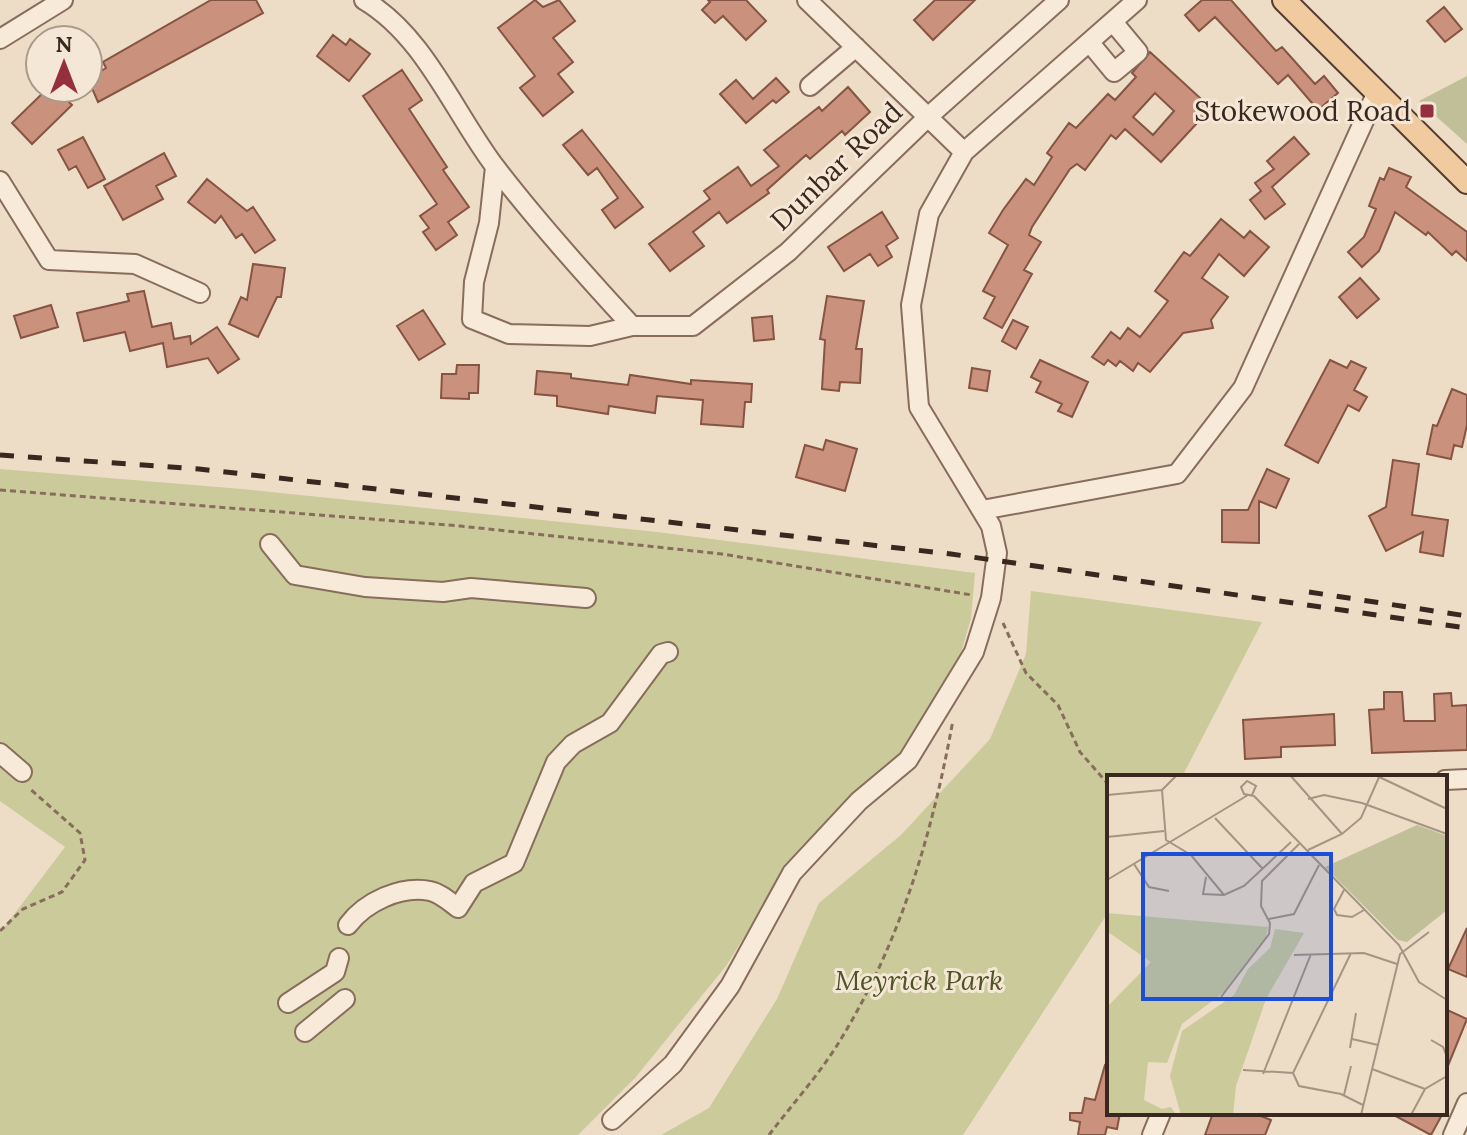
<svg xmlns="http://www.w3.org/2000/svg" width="1467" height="1135" font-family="Lora,serif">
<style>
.green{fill:#cbca9a}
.cemetery{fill:#c0bf98}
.building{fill:#ca927d;stroke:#865442;stroke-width:2;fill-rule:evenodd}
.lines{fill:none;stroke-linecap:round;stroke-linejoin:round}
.minor-casing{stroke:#886d5c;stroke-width:22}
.major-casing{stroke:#563c30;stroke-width:26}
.path{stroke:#886d5c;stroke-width:3;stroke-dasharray:6 4;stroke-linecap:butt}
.minor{stroke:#f8ead9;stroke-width:18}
.major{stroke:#efcb9f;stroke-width:22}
.rail{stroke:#38281f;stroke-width:5;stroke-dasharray:14 14;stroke-linecap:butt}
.poi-dot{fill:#952e3d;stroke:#f5e7d5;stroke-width:3}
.labels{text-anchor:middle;stroke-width:6;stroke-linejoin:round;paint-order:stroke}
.poi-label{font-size:28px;fill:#38281f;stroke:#f5e7d5;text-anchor:end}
.street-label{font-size:28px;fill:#38281f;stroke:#f5e7d5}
.park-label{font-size:28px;font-style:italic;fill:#4f5427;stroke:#f5e7d5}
.inset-road{fill:none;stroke:#a59483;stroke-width:2}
.view{fill:#1d4ed8;fill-opacity:0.15;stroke:#1d4ed8;stroke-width:4}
.inset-edge{fill:none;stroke:#38281f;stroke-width:4}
</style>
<rect width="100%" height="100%" fill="#eddcc6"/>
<!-- green -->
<path class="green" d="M0 469 242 489 657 532 975 573 971 618 961 653 901 752 794 858 726 966 635 1078 578 1135H0V933L65 847 0 801Z
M1031 591 1262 622 1182 777H1109V911L963 1135H661L709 1108 777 999 819 903 901 835 990 739 1026 654Z"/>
<!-- cemetery -->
<path class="cemetery" d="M1467 76V144L1419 101Z"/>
<!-- building -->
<path class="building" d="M211 0H256L263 13 98 102 88 79 106 68 103 62Z
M535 0 543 7 559 0 575 21 553 38 573 62 558 74 573 92 543 116 520 88 535 76 498 28Z
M708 0H746L766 21 746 40 723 16 715 23 702 10 710 2Z
M935 0H975L933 40 914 20Z
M1202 0H1231L1276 51 1282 47 1315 84 1324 76 1338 93 1318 110 1288 75 1278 84 1215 17 1199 31 1185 15Z
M1444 7 1462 29 1445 42 1427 21Z
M333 35 346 45 350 39 370 54 349 81 317 56Z
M1150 52 1211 108 1161 162 1125 129 1116 139 1111 135 1085 170 1077 164 1070 169 1032 227 1029 235 1041 242 1024 270 1032 274 1002 328 984 318 995 297 983 291 1008 245 989 233 1003 210 1026 179 1034 185 1052 157 1047 153 1069 123 1076 128 1108 94 1115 100 1136 77 1132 73ZM1155 93 1174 111 1153 135 1133 117Z
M402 70 422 100 409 109 447 167 443 170 469 207 448 222 457 235 436 250 423 232 429 228 420 216 437 204 363 96Z
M776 78 789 92 776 103 773 100 746 123 720 94 736 80 753 99Z
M848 87 870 112 845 135 842 131 810 159 806 155 767 190 769 193 727 223 719 212 693 232 704 246 670 271 649 244 710 199 704 191 738 167 751 186 779 166 764 150 819 107 822 111Z
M48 88H55L72 105 32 144 12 123Z
M582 130 643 207 615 228 602 210 618 198 597 168 588 175 563 145Z
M83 137 105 179 88 188 76 166 69 170 58 150Z
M1294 137 1309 154 1272 187 1285 204 1265 219 1250 200 1261 191 1255 183 1274 169 1267 161Z
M164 153 176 176 156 186 163 199 123 220 104 186Z
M1389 168 1411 177 1406 187 1467 232V261L1456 251 1452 255 1428 232 1426 235 1395 212 1379 251 1362 267 1348 252 1364 237 1376 209 1369 206 1380 178 1384 180Z
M207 179 247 211 253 207 275 240 255 253 242 234 236 238 221 216 215 223 188 202Z
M882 212 898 238 886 246 892 257 878 266 870 254 844 271 828 247Z
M1221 219 1244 238 1250 231 1269 247 1244 276 1219 254 1202 278 1228 297 1211 320 1213 328 1183 333 1150 372 1138 363 1133 371 1120 361 1116 366 1108 360 1104 365 1092 357 1111 332 1120 339 1128 328 1140 337 1168 301 1155 291 1184 252 1190 256Z
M253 264 285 268 281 297H277L258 337 229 324 241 297 247 300Z
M1360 278 1379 299 1357 318 1339 297Z
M144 291 152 327 171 323 174 339 190 336 191 344 217 327 239 359 218 373 208 358 167 367 163 343 130 351 125 332 84 341 77 313 129 301 127 294Z
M827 296 864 301 856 349H862L860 383 840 382 839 391 822 389 825 340 820 339Z
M51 305 58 327 21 338 14 316Z
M423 310 445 344 419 360 397 326Z
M772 316 774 339 754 341 752 318Z
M1013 320 1028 327 1016 349 1002 341Z
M1040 360 1088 382 1072 417 1058 411 1062 404 1036 392 1041 382 1031 377Z
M1330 360 1347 368 1351 361 1366 368 1354 390 1367 397 1359 411 1348 405 1318 463 1285 445Z
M457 365H479L478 393H469V399L441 398 442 374H456Z
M972 368 990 371 987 391 969 388Z
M537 371 571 374V378L628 385 630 375 691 384V380L752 384 751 402H745L743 427 701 424 703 400 657 396 655 413 609 406 608 414 557 406V396L535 394Z
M1452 389 1467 395V425L1462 447 1454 445 1451 459 1427 454 1433 425 1437 426Z
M826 440 857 449 845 491 796 477 805 445 823 450Z
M1393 460 1419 464 1412 515 1448 520 1443 556 1420 552 1423 532 1386 551 1369 516 1386 507Z
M1267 469 1289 479 1276 508 1259 501V543L1222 542V510H1248Z
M1384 692H1402L1404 721H1435L1434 694 1451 693 1452 706 1467 705V750L1372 753 1369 710 1384 709Z
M1334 714 1335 745 1281 747V757L1245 759 1243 720Z
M1467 928V977L1448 969Z
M1445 1009 1467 1019 1445 1073Z
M1105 1065 1109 1066V1113H1120L1117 1129 1107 1127 1105 1135H1078L1080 1122 1070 1120V1113H1082L1085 1098 1095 1100Z
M1213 1113H1253L1271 1120 1265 1135H1205Z
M1390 1113H1443L1431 1135Z"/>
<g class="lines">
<defs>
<path id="minor" d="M364 0C425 36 454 113 496 168 538 223 585 275 632 326H693L788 252 929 116 1059 0
M807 0 964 152
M0 39 63 0
M1090 43 1114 72 1138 52 1113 22
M810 86 856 47
M495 167 489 223 474 282 472 319 509 334 590 336 632 326
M0 181 49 260 135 264 200 293
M982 510 1177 474 1243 388 1377 92
M270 544 295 575 365 587 443 592 471 588 586 598
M0 753 22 772
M1445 780 1467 779
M348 925C365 902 401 885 430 891 440 893 450 902 458 908L474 883 514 863 556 762 573 744 610 723 661 654 668 652
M288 1003 335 972 339 958
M305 1032 345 999
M612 1120 673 1064 730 986 792 873 859 801 908 760 974 652 991 598 997 553 991 526 919 407 911 305 929 214 964 152 1137 0
M1152 1135 1161 1113
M1453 1135 1467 1103"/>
<path id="major" d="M1284 0 1467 182"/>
</defs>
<!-- minor casing -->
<use href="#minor" class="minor-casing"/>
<!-- major casing -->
<use href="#major" class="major-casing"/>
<!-- path -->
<path class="path" d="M0 490 460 526 722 554 972 595
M1003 623 1026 673 1058 705 1080 752 1109 785
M0 931 23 909 62 892 85 860 80 833 29 788
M769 1135C791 1106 816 1078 836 1047 899 947 932 836 953 720"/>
<!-- minor -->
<use href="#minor" class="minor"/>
<!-- major -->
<use href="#major" class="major"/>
<!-- rail -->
<path class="rail" d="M0 455 199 469 951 554 1467 628
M1309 592 1467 616"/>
</g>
<!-- markers -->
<rect class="poi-dot" x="1419" y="103" width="16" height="16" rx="4"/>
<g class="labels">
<!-- poi labels -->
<g class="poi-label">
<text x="1411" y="121">Stokewood Road</text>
</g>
<!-- street labels -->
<g class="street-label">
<text transform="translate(836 166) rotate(-44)" y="10">Dunbar Road</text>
</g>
<!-- park labels -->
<g class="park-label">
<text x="919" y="990">Meyrick Park</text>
</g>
</g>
<!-- overview -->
<g transform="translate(1107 775)">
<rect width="340" height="340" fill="#eddcc6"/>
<path d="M0 138 161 152 159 162 117 217 75 249 60 288 41 287 37 325 55 334 64 332 69 340H0V232L44 187 1 157ZM168 154 197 158 159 224 129 311 126 340H74L63 301 75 256 127 220 141 194 163 173Z" fill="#cbca9a"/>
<path d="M310 50 340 61V135L300 167 291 165 218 92Z" fill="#c0bf98"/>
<path class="inset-road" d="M70 0 55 15 59 65 84 80 117 120 137 111 184 67M183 0 235 59M268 0 340 34M0 20 55 15M145 20 149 11 140 6 134 12 137 19 147 21 292 170 312 207 340 225M201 24 217 20 255 28 340 59M108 43 155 93M0 62 57 56M201 75 235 59 254 43 273 0M27 89 42 112 62 116M99 102 96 119 117 120M0 105 141 20M237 115 227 134 230 140 245 142 257 135M162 144 187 139 212 90M187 180 257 178 290 189M114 222 162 159 163 148 154 131 155 106 192 69M245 264 271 270M324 265 336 272 340 282M243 273 249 238M265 294 318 314M136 295 186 298 192 311 234 319 256 330M186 298 244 178M156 299 204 179M237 320 244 291M254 340 293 179 322 157M304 340 318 314 340 301"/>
<path class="view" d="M36 79H224V224H36Z"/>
<rect width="340" height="340" class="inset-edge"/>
</g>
<!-- north arrow -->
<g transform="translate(64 64)"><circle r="38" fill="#f5e7d5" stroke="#a99b8c" stroke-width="2"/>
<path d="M0-6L14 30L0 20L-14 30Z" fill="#952e3d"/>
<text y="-12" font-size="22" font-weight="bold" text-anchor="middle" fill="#38281f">N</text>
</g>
</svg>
